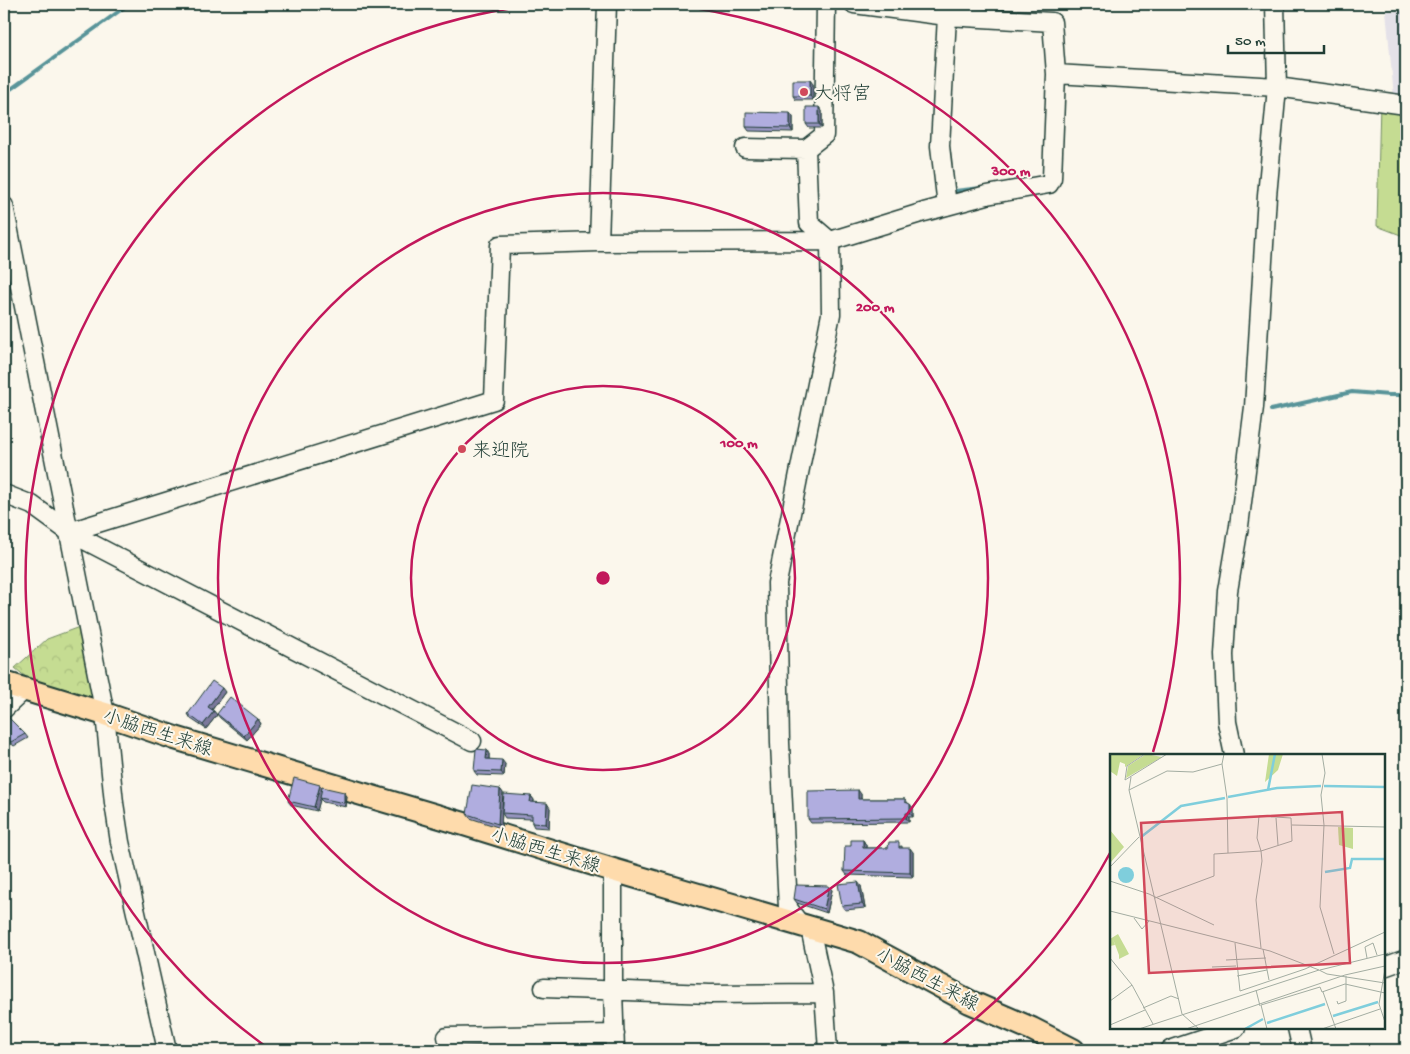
<svg xmlns="http://www.w3.org/2000/svg" width="1410" height="1054" font-family="'Gochi Hand','Klee One',sans-serif">
<style>
.built{fill:#e4e1e8}
.grass{fill:#c5dc92;stroke:#728c63}
.forest{fill:url(#forest-crowns);stroke:#728c63}
.lines{fill:none;stroke-linecap:round;stroke-linejoin:round}
.stream{stroke:#599499;stroke-width:4}
.minor-casing{stroke:#1f3d34;stroke-width:21}
.major-casing{stroke:#1f3d34;stroke-width:26}
.minor{stroke:#fbf7ec;stroke-width:18}
.major{stroke:#fedbac;stroke-width:22}
.wall{fill:#9795c0;stroke:#1f3d34}
.shaded-wall{fill:#7b799c;stroke:#1f3d34}
.building{fill:#b0addf;stroke:#1f3d34}
.ring{fill:none;stroke:#c2185b;stroke-width:2.5}
.poi-dot{fill:#d1495b;stroke:#fbf7ec;stroke-width:2}
.labels{text-anchor:middle;stroke-width:4;stroke-linejoin:round;paint-order:stroke}
.poi-label{font-size:19px;fill:#1f3d34;stroke:#fbf7ec;text-anchor:start}
.street-label{font-size:19px;fill:#1f3d34;stroke:#fbf7ec}
.inset-river{fill:none;stroke:#7fcedc;stroke-width:2.5}
.inset-road{fill:none;stroke:#a3ada2;stroke-width:1}
.view{fill:#d1495b;fill-opacity:0.15;stroke:#d1495b;stroke-width:2.5}
.inset-edge{fill:none;stroke:#1f3d34;stroke-width:2.5}
.centre{fill:#c2185b;stroke:#fbf7ec;stroke-width:2.5}
.ring-label{font-size:15px;text-anchor:middle;font-weight:bold;fill:#c2185b;stroke:#fbf7ec;stroke-width:4;stroke-linejoin:round;paint-order:stroke}
</style>
<defs>
<pattern id="forest-crowns" width="20" height="18" patternUnits="userSpaceOnUse" patternTransform="scale(1.25)"><rect width="20" height="18" fill="#c5dc92"/><path d="M2 6a3 3 0 1 1 6 0M12 15a3 3 0 1 1 6 0" fill="none" stroke="#a9be7e"/></pattern>
</defs>
<rect width="100%" height="100%" fill="#fbf7ec"/>
<filter id="ink" filterUnits="userSpaceOnUse"><feTurbulence type="fractalNoise" baseFrequency=".02" numOctaves="2"/><feDisplacementMap in="SourceGraphic" scale="10" xChannelSelector="R" yChannelSelector="G"/><feConvolveMatrix kernelMatrix="1 2 1 2 8 2 1 2 1" color-interpolation-filters="sRGB"/></filter>
<g filter="url(#ink)">
<!-- built -->
<path class="built" d="M1386 11H1406V98L1394 97Z"/>
<!-- grass -->
<path class="grass" d="M1380 102 1406 105V237L1377 226Z"/>
<!-- forest -->
<path class="forest" d="M82 626 98 693 84 702 40 689 15 668 47 639Z"/>
<g class="lines">
<!-- stream -->
<path class="stream" d="M4 94 129 4
M955 191 981 188
M1271 410 1352 392 1389 395H1406"/>
<defs>
<path id="minor" d="M947 16 940 146 947 206
M1056 74 1277 87 1406 105
M745 148 806 149
M4 206 105 714 114 803 120 842 167 1050
M599 242 607 4
M4 494 32 505 69 532 472 741
M69 532 494 400 500 245 599 242 830 241 924 212 987 195 1049 184 1052 178 1056 74 1052 22 947 16 854 4
M4 709 24 690
M1234 755 1227 722 1224 655 1228 591 1239 526 1254 407 1267 196 1277 87 1275 4
M613 870V990L615 1050
M799 923 788 908 780 743 777 583 831 314 830 241 809 223 806 149 824 135 826 4
M810 928 824 993 828 1050
M1384 967 1406 959
M544 988 710 994 824 993
M1297 1028 1302 1050
M447 1037 615 1034
M1170 1050 1236 1028"/>
<path id="major" d="M4 683 105 714 175 738 362 794 464 824 613 870 859 942 970 1002 1032 1029 1073 1050"/>
</defs>
<!-- minor casing -->
<use href="#minor" class="minor-casing"/>
<!-- major casing -->
<use href="#major" class="major-casing"/>
<!-- minor -->
<use href="#minor" class="minor"/>
<!-- major -->
<use href="#major" class="major"/>
</g>
<!-- wall -->
<path class="wall" d="M813 84V100H796L793 96Z
M822 111V128H809L806 124Z
M793 117V132L749 131 746 127Z
M225 692 212 710 217 715 206 729 191 719 188 714Z
M217 714 258 719 261 724 247 740 220 718Z
M4 721 25 734 28 738 14 746 6 739 4 742Z
M489 754V759L505 764 504 776 477 775 474 771Z
M322 789 347 796 346 807 323 802 320 799 317 811 291 805 288 801Z
M500 789 503 793 501 828 470 818 467 814Z
M861 794V799H905L908 803 913 808V817H909V822L811 823 808 819Z
M531 796 534 800V803L550 808 549 828 534 827 532 823V819L505 818 502 813Z
M863 840 866 845V848H888L902 846V848L913 852V877L847 875 844 871 851 846Z
M861 886 865 908 845 910 842 906Z
M832 890 827 913 797 903 794 899Z"/>
<!-- shaded-wall -->
<path class="shaded-wall" d="M810 80 813 84V100L810 96Z
M819 107 822 111V128L819 124Z
M790 113 793 117V132L790 128Z
M222 688 225 692 211 711 208 707Z
M214 711 217 715 206 729 203 725Z
M258 719 261 724 247 740 244 736Z
M487 750 489 754V763L486 759Z
M502 760 505 764 504 776 501 772Z
M320 785 323 789 317 811 314 807Z
M500 789 503 793 501 828 498 824Z
M858 790 861 794V803L858 799Z
M344 792 347 796 346 807 344 803Z
M531 796 534 800 533 806 530 802Z
M547 803 550 808 549 828 546 824Z
M910 804 913 808V817L910 813Z
M906 813 909 817V822L906 818Z
M863 840 866 845V852L863 848Z
M910 848 913 852V877L910 873Z
M858 882 861 886 865 908 862 904Z
M829 886 832 890 827 913 824 909Z"/>
<!-- building -->
<path class="building" d="M793 80H810V96H793Z
M806 107H819V124H806Z
M746 112 790 113V128L746 127Z
M212 681 222 688 208 707 214 711 203 725 188 714Z
M230 697 258 719 244 736 217 714Z
M9 718 25 734 11 742 4 736V721Z
M476 749 487 750 486 759 502 760 501 772 474 771Z
M294 778 320 785 314 807 288 801Z
M472 785 500 789 498 824 467 814Z
M322 787 344 792V803L320 798Z
M858 790V799H905V802L910 804V813H906V818L808 819V791Z
M504 794 531 796 530 802 547 803 546 824 532 823V815L502 813Z
M851 840H863V848H888L889 842H899V848H910V873L844 871 845 846H851Z
M858 882 862 904 842 906 838 884Z
M796 885 829 886 824 909 794 899Z"/>
</g>
<!-- distance rings -->
<g class="ring">
<circle cx="603" cy="578" r="192"/>
<circle cx="603" cy="578" r="385"/>
<path d="M1110 853A577 577 0 0 1 938 1048M268 1048A577 577 0 0 1 543 4M663 4A577 577 0 0 1 1153 752"/>
</g>
<!-- markers -->
<g class="poi-dot">
<circle cx="804" cy="92" r="5"/>
<circle cx="462" cy="449" r="5"/>
</g>
<g class="labels">
<!-- poi labels -->
<g class="poi-label">
<text x="814" y="99">大将宮</text>
<text x="472" y="456">来迎院</text>
</g>
<!-- street labels -->
<g class="street-label">
<text transform="translate(158 731) rotate(18)" y="7">小脇西生来線</text>
<text transform="translate(546 849) rotate(17)" y="7">小脇西生来線</text>
<text transform="translate(928 978) rotate(28)" y="7">小脇西生来線</text>
</g>
</g>
<!-- overview -->
<g transform="translate(1110 754)">
<rect width="275" height="275" fill="#fbf7ec"/>
<path d="M228 73 243 74V95L229 91Z" fill="#c5dc92"/>
<path d="M0 0H34L15 13V10L10 8 7 22 0 17ZM36 0 52 3 16 24 18 12ZM159 0H173L168 16 155 28ZM0 76 14 93 1 108 0 107ZM8 180 19 200 9 205V201L3 185 5 191 0 192V185Z" fill="#c5dc92"/>
<path d="M8 121a8 8 0 1 1 16 0a8 8 0 1 1-16 0Z" fill="#7fcedc"/>
<path class="inset-river" d="M214 32 275 33M158 36 165 0M118 43 167 34 211 32M31 83 71 52 115 44M215 118 240 114 242 105H275M223 262 268 248M157 269 215 250M135 275 153 265"/>
<path class="inset-road" d="M35 0 17 12 15 26 57 0M114 0 112 10 117 44 118 99M212 0 215 19 211 41 214 71 210 153 224 200M21 23 19 36 72 260 89 275M19 36 57 17 83 18 112 10M166 64 168 91M182 71 275 73M0 113 29 83M0 127 39 140 104 171M45 144 104 122V100L151 97 182 87 181 64 149 62 147 84 151 97 152 107 146 146 151 194M0 157 160 197 209 216M24 164 32 175 39 167M125 189 130 237M153 195 159 226M0 204 22 231 43 270M257 204 255 193 263 189 267 201M116 206 156 204M102 213 126 212M275 215 269 250 275 268M210 216 275 200M127 222 157 216M146 236 150 252M130 237 195 215 275 178M213 238 226 275M0 247 22 231M227 247 228 250 236 247V222M33 254 61 242 69 245M0 271 35 256M29 275 209 216 217 220 275 229M76 275 235 221 275 212M157 275 151 251 210 233 212 238 235 230 275 239M212 275 270 255"/>
<path class="view" d="M232 58 240 209 39 219 31 69Z"/>
<rect width="275" height="275" class="inset-edge"/>
</g>
<circle cx="603" cy="578" r="8" class="centre"/>
<g class="ring-label">
<text x="1011" y="175">300 m</text>
<text x="875" y="311">200 m</text>
<text x="739" y="447">100 m</text>
</g>
<!-- margin -->
<rect width="1410" height="1054" fill="none" stroke="#fbf7ec" stroke-width="20"/>
<rect x="10" y="10" width="1390" height="1034" fill="none" stroke="#1f3d34" stroke-width="2" filter="url(#ink)"/>
<!-- scale -->
<path d="M1228 45v8h96v-8" fill="none" stroke="#1f3d34" stroke-width="2.5"/>
<text x="1235" y="45" font-size="15" fill="#1f3d34" stroke="#fbf7ec" stroke-width="4" paint-order="stroke">50 m</text>
</svg>
